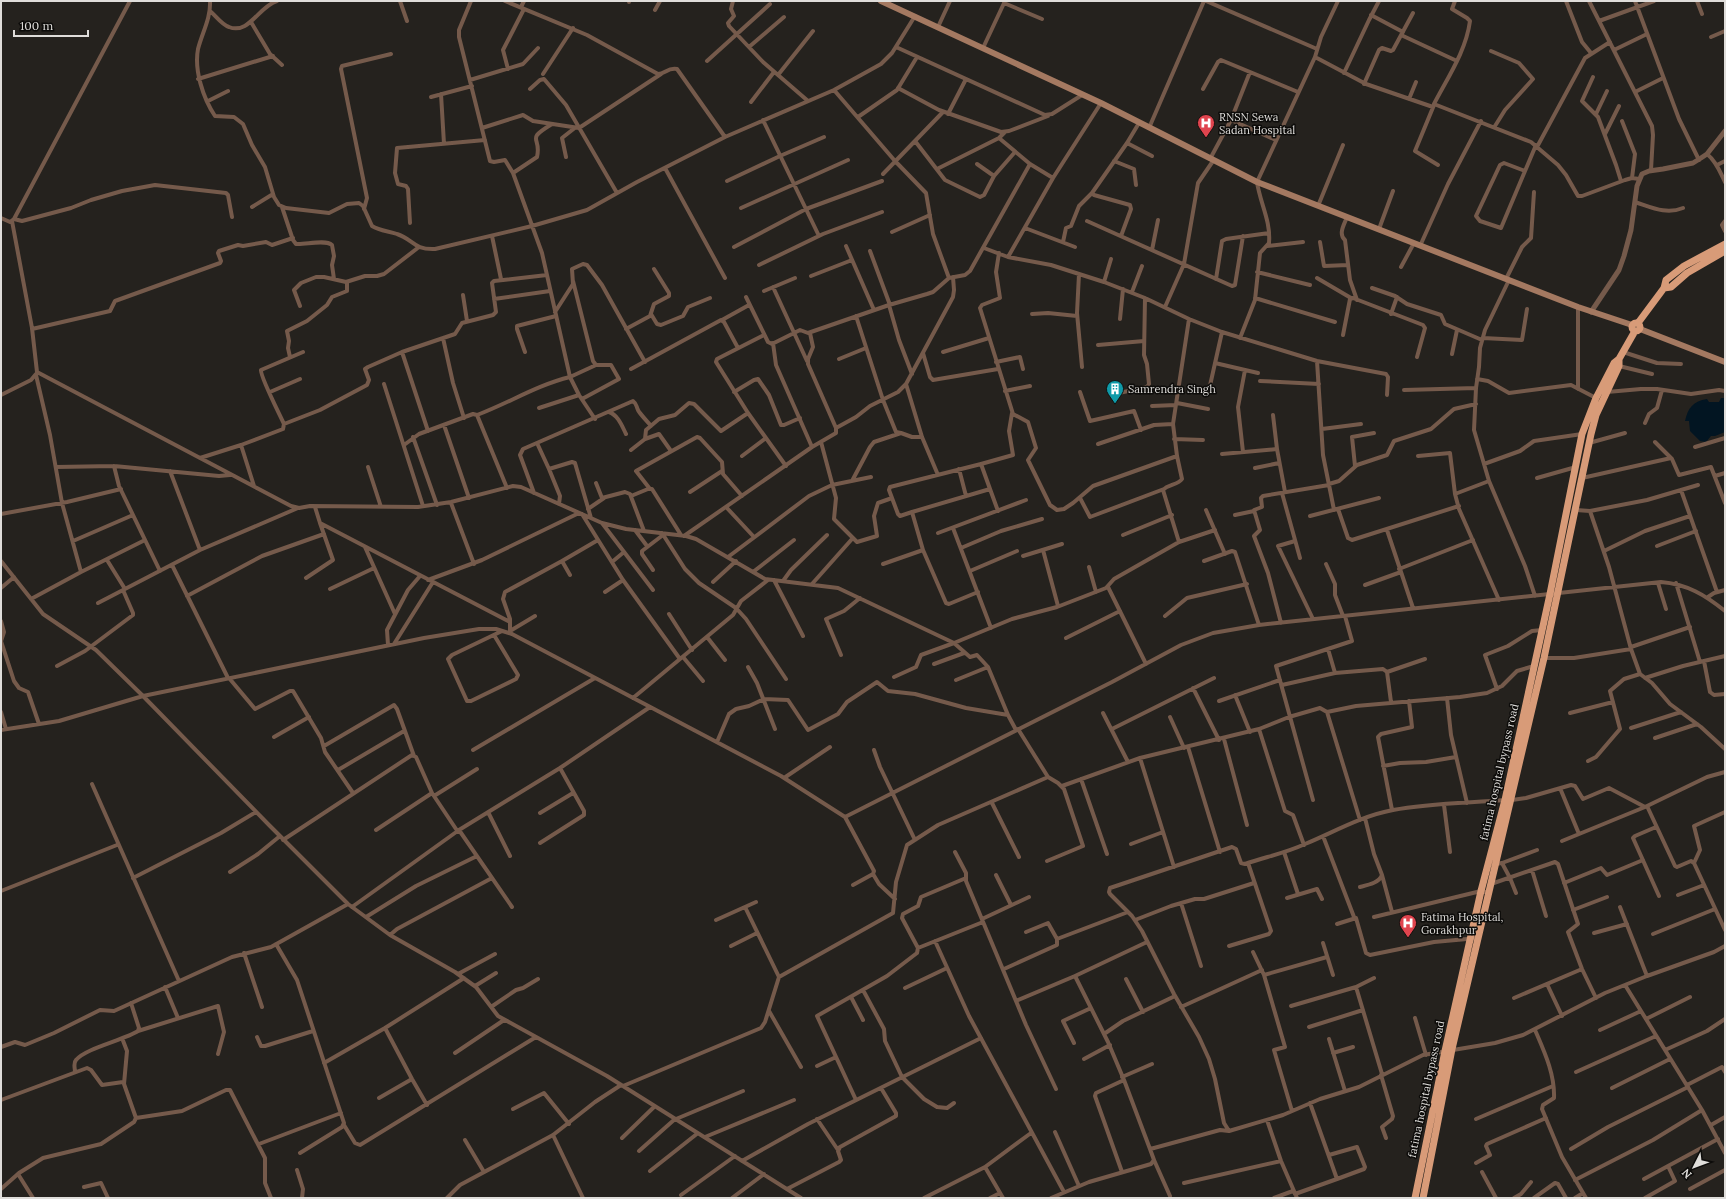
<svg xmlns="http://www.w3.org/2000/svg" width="1726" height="1199" font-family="Lora,serif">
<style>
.water{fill:#021522}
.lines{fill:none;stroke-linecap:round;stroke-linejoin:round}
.minor{stroke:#755a4b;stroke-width:4}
.tertiary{stroke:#755a4b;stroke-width:5}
.secondary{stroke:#a47961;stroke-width:6}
.trunk{stroke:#d89b78;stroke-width:7}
.labels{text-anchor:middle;stroke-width:3;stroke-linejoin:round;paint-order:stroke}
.poi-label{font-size:11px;fill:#dfddda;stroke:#0d0c0a;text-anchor:start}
.street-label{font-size:11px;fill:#dfddda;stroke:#0d0c0a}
</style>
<rect width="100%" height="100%" fill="#25221e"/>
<!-- water -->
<path class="water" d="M1721 398H1725V432L1715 436H1711L1706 442 1700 441 1690 431 1689 421H1685C1688 408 1693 401 1707 399L1709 402H1719Z"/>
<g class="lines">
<!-- minor -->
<path class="minor" d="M210 1C211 18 202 33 198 49 194 70 203 98 215 116L234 117 243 124 252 145 265 167 274 197 279 205 286 208 329 213 347 204 359 203 363 206 372 226C380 231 389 231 397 234 413 239 413 250 435 249L532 226 587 210 637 182 725 137 834 90 881 64 892 53 915 16
M400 1 407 21
M471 1 459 30V37L490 161 494 162 505 160 513 173
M505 1 587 35 658 74C665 74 668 67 677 69L725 137
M733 1 731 9 734 16 728 23 729 26 763 62 808 101
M1206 1 1317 49
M1455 1 1452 9 1467 18 1470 21C1466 51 1448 77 1434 104L1531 142 1558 165 1566 175 1578 196H1582L1625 180 1632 178 1639 179
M1566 1 1582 42 1591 53
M1589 1 1652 126 1653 135 1651 170
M1635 1 1679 119 1699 160
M1697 1 1702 14
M629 2V1
M1004 3 1042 19
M521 7 524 1
M655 10 660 1
M210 11C216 16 222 25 229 27 249 35 259 6 277 1
M1371 15 1403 32
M1599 21 1654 1
M251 22 270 54 282 65
M938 27 950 1
M1401 35 1457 61
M1711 37 1725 31
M749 47 784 17
M896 47 1045 115 1052 114 1082 95
M983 48 1005 1
M1614 50 1647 34
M1491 51 1519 63 1533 79 1505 110 1495 126
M1315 57 1366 84 1433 107
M707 61 770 4
M508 69 503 50 524 9
M1250 72 1231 120 1276 140
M1344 73 1369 20 1379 1
M543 74 573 28
M778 75 813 31
M1593 77 1582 101 1598 117 1616 165 1621 181
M198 79 273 56
M470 80 523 64 538 48
M1364 84 1379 50 1382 48 1391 51 1393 50 1413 13
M898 88 939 110 1001 132 1009 131 1048 116
M530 89 540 80 544 79 566 105 617 193
M1203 89 1218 62 1221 60 1298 92
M834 90 895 161 926 193 933 234 949 278
M1635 92 1663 78
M441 94 444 144
M431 97 472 86
M1409 99 1416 82
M208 101 228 91
M751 102 774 72
M1434 105 1415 151 1438 165
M948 114 966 79
M1596 114 1607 91
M858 117 897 90 917 57
M763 120 819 236
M1622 121 1635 154 1632 178
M482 128 523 115 533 121 579 128 661 74
M1149 128 1204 1
M1605 134 1619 106
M999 138 1030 164 1053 178
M915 141 945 180 980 197 984 195 994 176 1015 152
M1127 143 1152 156
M1537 147 1585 58 1610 42
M1707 154C1716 161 1720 172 1725 182
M566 157 562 138 576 127
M1210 159 1231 120
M1114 161 1134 169 1136 185
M977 164 994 176
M1717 165 1725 161
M665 168 725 278
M937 169 999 138 1005 132
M1525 171 1504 163 1500 165 1476 216 1480 221 1501 228 1536 145
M883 174 943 112
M727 181 780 156 824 137
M1635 202C1651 207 1666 215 1683 208
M1318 206 1343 145
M252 207 273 194
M282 207 293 240 296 244C305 245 325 239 332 245L334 256 332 265 334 279
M741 208 848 160
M364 209 367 198 341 69 342 66 391 54
M1347 217C1344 225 1338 234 1345 240L1350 280 1357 300
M1 218 10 222 14 219 130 1
M14 219 22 221 71 208 91 200 122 191 155 185 226 193 228 195 232 217
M12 221 32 328 37 372 291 506 299 508 310 506 418 507 451 502 513 486 521 487 602 523 626 529 686 536 696 539 765 579 838 588 954 643 1012 619 1057 607 1106 588 1114 579 1179 542 1163 490C1168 484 1178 485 1182 479L1177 456 1173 424 1189 319
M1087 221 1232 286 1235 285 1243 236
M1725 221 1722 225 1725 231
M410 223 408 189 406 186 398 184 395 173 397 148 485 140
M1025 228 1075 247
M1379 229 1393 191
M892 232 930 215
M492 236 501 279
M1121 236 1131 209 1130 205 1094 195 1092 193 1127 143 1139 123
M1063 242 1066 228 1071 226 1079 206 1092 193
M1320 242 1324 266 1348 265
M846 246 874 310
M1267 246 1303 242
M1420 246 1448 184 1481 121
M734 247 806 209 882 181
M984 248 1008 257 1051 265 1104 282 1145 298 1189 319 1222 332 1317 361 1386 374 1388 377 1387 395
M1152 250 1158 220
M870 251 890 305
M999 253 996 272 1000 298 982 305 980 308 1013 414 1028 422 1036 448 1028 460 1050 505 1057 510 1064 509 1073 503 1093 486 1177 456
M1008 257 1053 178 1101 103
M759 265 823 234 882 212
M1401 267 1414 243
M1257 272 1310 285
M1079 274 1077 313 1082 367
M811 276 852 260
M1317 278 1351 298
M1216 279 1222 241 1226 239 1269 233
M1506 279 1522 247 1531 238 1534 192
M1509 280 1485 330 1480 348 1479 367 1476 388 1474 430 1489 481 1525 566 1535 596
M573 281 593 361 596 365H611L619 379 582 399
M1104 282 1111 259
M773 287 807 361
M1372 288 1395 296 1407 304 1441 315 1445 324 1482 340
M764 291 795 278
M1132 292 1142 266
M463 295 467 321
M746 297 768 342 772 344 800 330 808 333 889 305 927 294 933 292 949 278 965 275 970 271 1030 164
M1255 298 1335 322
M494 299 550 291
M889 305 899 340 912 374
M300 306 294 290 301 283 316 277H324L346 282 365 276H377L384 274 419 247
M1165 307 1184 264 1198 183 1213 161
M1578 307V389
M555 312 573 284 572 269 583 264 587 265 602 285 645 362
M651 314 657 324 661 325 683 316 688 307 710 298
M1032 314 1048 313 1077 316
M1391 314 1397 297
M856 316 883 400 896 432 901 433
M1120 319 1123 289
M722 320 749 305
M32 329 110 311 115 301 220 263 221 261 218 253 219 251 238 245 243 246 266 242 272 245 293 238
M626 329 650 316 654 304 669 296V293L654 269
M764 335 717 359 716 362 748 413 786 466
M1343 335 1350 299 1353 298 1423 325 1425 328 1417 357
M443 338 453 383 464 418
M1240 338 1255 300 1260 253 1269 243C1271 221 1260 203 1257 182L1315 57 1321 37 1338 1
M1483 338 1522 340 1527 309
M773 343 776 365 812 447
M1098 345 1144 341
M402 352 428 431
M525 352 517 329V326L556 316
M943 352 989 338
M1623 352 1657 363 1681 364
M923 353 930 377 933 380 998 369
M1452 354 1457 330
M290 357 288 348 289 341 287 331 307 321 327 305 332 297 347 291V282
M839 359 866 348
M1317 361 1323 455 1334 510
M996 362 1020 357 1023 369
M1215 363 1258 373
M1619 366 1652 374
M631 369 721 320 724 322 738 348
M36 375 50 435 62 503 81 572
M1477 379 1488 381 1509 393 1571 385 1596 398
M1260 381 1319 384
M384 384 423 506
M906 384 922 437 938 475
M1209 390 1222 332
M1404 390 1476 388
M1005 391 1030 386
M270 392 300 379
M734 392 754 380 758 379 769 395 781 425H784L800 418
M1080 392 1090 421 1134 411 1141 430
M1607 392 1641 389H1657L1691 394 1719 390 1725 391
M1114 394 1147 387 1149 384 1147 364 1144 355 1145 298
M1 395 31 380 36 374
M1177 403 1208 409
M1152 406 1176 405
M539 408 579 395
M609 412C618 415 622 426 626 434
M477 415C509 403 537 385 570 377L542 253 513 173 537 157C542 136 524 141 552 124
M1273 415 1277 449 1285 492
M595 419 579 395 570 377 596 365
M1645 423 1649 414 1657 408 1662 390
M284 424 320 410 367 385 369 380 365 369 368 367 402 352 455 334 462 323 493 315 496 312 492 283 494 281 547 275
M444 425 469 498
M836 428 856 417 870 406 898 392 906 384 953 297 954 290 953 277
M1322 429 1361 424
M413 437 437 505
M645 439 659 434 671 451
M1174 439 1203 440
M821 442 836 498 834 519 857 542 877 536 874 516 878 503 892 498
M1655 442 1672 459 1679 475 1711 467 1725 503
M537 443 549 469 572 462 575 463 591 518
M1589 443 1625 433
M1098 444 1154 425 1173 424
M241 445 254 486
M404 445 419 434 473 414 477 415 507 488
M1695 447 1725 438
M631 450 645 439 646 430 659 419 675 415 689 403 694 404 721 431 748 413
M1243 452 1238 407 1245 370
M1222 454 1277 449
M742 456 766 438
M1418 456 1450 453 1455 494 1459 509 1499 600
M200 458 241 445 283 429 284 424C280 415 260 376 261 370L303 352
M1484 464 1520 451 1534 441 1582 434
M114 466 119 486 160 571
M1355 466 1352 437 1374 433
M56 467 114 466 219 476 230 475
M368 467 381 507
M1255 468 1279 463
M549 469 560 496 559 504
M959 469 966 496
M170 471 200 550
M1715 476 1725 473
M1537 478 1576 467
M1582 478 1671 458
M852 481 870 447 874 442 901 433 912 437H922
M596 483 602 498 625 492 630 494 644 531
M1329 484 1339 481 1357 465 1387 455 1394 441 1431 429 1454 409 1476 404
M650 489 636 471 697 437 700 438 722 462 723 474 742 496
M990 489 998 511
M1681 490 1717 592
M690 492 722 471
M534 493 520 455 523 449 633 401C637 404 636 406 638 410 639 413 648 422 651 426
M1282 493 1300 558
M1455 494 1489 481
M631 496 648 489H652L681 535
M1080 498 1090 517 1164 489
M451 503 474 564
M315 507 320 523 510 622
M726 507 754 537
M588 509 604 498
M1338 509 1348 538 1352 540 1459 506
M1206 510 1225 554
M1590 511 1647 500 1698 485
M912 512 900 516 898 514 889 490 890 487 981 464
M1 514 67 502 121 489
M582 514 623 580 680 659
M1235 515 1254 511
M1310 516 1379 498
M602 523 653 590
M953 528 991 628
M635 530 647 546
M1387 530 1413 608
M662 533 685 569 699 583 736 608 746 619 786 679
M938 533 1026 500
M1123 535 1172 515
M684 536 812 447 836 433V428L808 364V359L813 347 810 333
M73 541 133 515
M1295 541 1278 546 1313 619
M1179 542 1215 530
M1657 546 1696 531
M365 547 395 614
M961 548 1001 531 1042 519
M1043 550 1058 606
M1604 551 1645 531 1690 516
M1023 556 1062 544
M728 557 809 496 832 485 871 477
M107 560 125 589
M1 561 43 614 96 650 143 696 59 721 1 730
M562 561 598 540
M1204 561 1232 551 1235 552 1259 625
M612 562 624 552
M883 564 923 550
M1326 564 1335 584V595L1343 616
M172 565 228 678
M1089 567 1096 592
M1399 569 1473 540
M653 570 642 554V551L663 535
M970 571 1017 551
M753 572 794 540
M306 578 333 560 320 523
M428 580 482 560 579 513
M774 580 803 636
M783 581 791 570 827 535
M713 582 736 561
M1658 583 1666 609
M1676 583 1700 662
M812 584 852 539
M1365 585 1401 572
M1108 587 1146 664
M1 588 14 577
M330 589 374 568
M605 592 623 580
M978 592 949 604 946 603 923 550 912 512 990 489 981 464 1013 455 1009 431 1012 413
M187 596 262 556 324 534
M1708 597 1714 593 1725 590
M31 599 81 572 145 540
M98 603 200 550 298 508
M669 614 692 650
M1165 616 1187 598 1247 584
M1 621 4 632 1 641 14 681 19 688 28 692 39 724
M1281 623 1268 573 1254 536 1260 530 1254 510 1262 507 1261 498 1263 496 1329 485
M510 631 535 616
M510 633V619L503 599 505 592 562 561 570 575
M494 635 518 675 516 679 471 701H467L448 659 452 655 502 631
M707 637 725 660
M1066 638 1120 611
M394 644 433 582
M388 645 387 630 408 590 420 576
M1631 647 1690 627
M1328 649 1335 673
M1631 649 1640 674 1652 683 1670 704 1701 727 1725 749
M841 655 826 619 844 611 860 598
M683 657 703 681
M1544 658H1574L1631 649 1609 567 1590 511 1576 510
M1704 661 1710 692 1714 695 1725 694
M934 664 964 653
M57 666 85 651 133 615V613L123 590
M748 667 757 683 775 729
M1387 672 1425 659
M894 677 916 667 921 655 954 643 970 657 977 655 988 667
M229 678 255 709 290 691H293L321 738 325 752 353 793
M1645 678 1683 666 1725 656
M956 680 988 667 1008 715 1016 730
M1282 685 1335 673 1383 669 1387 672 1391 702
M1193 688 1219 740
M1497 689 1485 655 1508 646 1532 631 1542 630
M1235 695 1250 732
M633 698 733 615 741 601 768 580
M1447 698 1451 735 1467 803
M1219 701 1280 680
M1 712 6 729
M1103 713 1128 762
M1570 713 1613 702
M1170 717 1184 748
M1631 728 1681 712
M1018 729 1048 777
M1112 729 1214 678
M1259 729 1285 811 1293 815 1304 845
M274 737 309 717
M1655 738 1697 724
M1224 739 1247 825
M717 742 729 714 736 709 749 706 764 699 788 700 808 730 838 714 847 702 877 682 888 691 915 694 966 708 1008 715
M324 746 394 705 397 709 414 756
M1188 747 1220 852
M473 750 595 678
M874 750 880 767 915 840
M1140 758 1174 867
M1588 761 1596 757 1620 729 1610 691 1624 679 1640 674
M1383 766 1400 763 1426 762 1456 757
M338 770 404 731
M784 778 830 747
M1081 779 1107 854
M92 784 179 981
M1062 786 1140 758 1259 729 1289 717 1320 708 1327 712
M1560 788 1579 834
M434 796 477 769
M1313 800 1276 666 1352 641 1345 616
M1505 800C1468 803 1429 803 1393 810 1361 816 1334 832 1305 844 1286 853 1265 857 1245 864L1241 863 1236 849 1232 847 1110 888 1109 892 1110 894 1132 916 1142 931 1174 994 1199 1037 1209 1059 1215 1079 1224 1123 1229 1131 1283 1115 1320 1099 1359 1087 1423 1055 1495 1043 1523 1035 1605 993 1647 976 1714 952 1725 946
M1512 800 1526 798 1571 785 1575 786 1583 799 1609 788 1645 807
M992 803 1019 857
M1444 805 1450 852
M1647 806 1675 866 1677 867 1691 861 1694 863 1725 930
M1392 810 1378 737 1381 734 1412 727 1409 701
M488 812 510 856
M540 813 573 793
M845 817 1112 682 1181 645 1213 633 1259 625 1661 582C1687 584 1705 595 1725 611
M1360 820 1327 712 1356 706 1460 697 1487 693 1502 686 1517 671 1534 666
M1656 827 1635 836 1633 838 1659 896
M376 830 432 793
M459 830 512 907
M1323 836 1354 917
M283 840 412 755 416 757 432 793 458 832
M1562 841 1645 807 1707 777 1725 772
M540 843 584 815V811L560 768
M1131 844 1163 832
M955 852 966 873V881L1026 1025 1056 1089
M1284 852 1298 894
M1502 863 1537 850
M1694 863 1700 850 1694 826 1725 812
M1496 864 1502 863 1510 878 1516 893
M1532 870 1546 916
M230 872 258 854 280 836
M873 874 879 884 895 899
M996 875 1011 905
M1382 875 1392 912
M133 878 221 833 256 812
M1564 883 1601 868 1607 875 1643 860
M1491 884 1555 862 1558 864 1578 924 1568 932 1582 969 1596 998
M1360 887C1368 885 1379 883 1382 875L1374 854 1365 818
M1 891 117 845
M1678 895 1704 885
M1287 898 1317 889 1322 899
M1181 903 1201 966
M352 907 459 830 560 768 650 707
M745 907 779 977
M1620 907 1647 976
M1573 910 1607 897
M366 917 416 886 477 856
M1374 917 1481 891 1489 893
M982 919 1029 897
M716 920 756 902
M1135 920 1171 906 1195 899H1204L1254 883
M1337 924 1356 918 1366 953 1370 955 1434 942 1478 938
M1594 933 1627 924
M1653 934 1715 909
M390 935 397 929 492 878
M1057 939 1128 912
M935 941 969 1016 1064 1192
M1323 943 1333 975
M276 944 297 980 344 1123 342 1127 300 1153
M731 946 757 933
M1229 946 1269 934 1271 931 1248 863
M918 948 983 922
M1253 952 1264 975 1285 1047 1274 1050 1292 1111
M244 953 262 1007
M1004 969 1057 945V939L1048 923 1026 932
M458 974 495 954
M1264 975 1327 957
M1075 976 1108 1042 1124 1080
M1126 979 1143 1012
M1547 984 1562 1016
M1625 985 1702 1110 1725 1153
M475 986 496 973
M165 987 178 1018
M1356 987 1382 1074
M905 988 947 968
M863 990 884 1029 885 1041 902 1077 924 1099 937 1107 947 1108 954 1103
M851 997 863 1020
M1514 998 1582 969
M1016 1001 1075 976 1147 942
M1291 1006 1356 987 1374 978
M491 1007 516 990 523 988 538 979
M1181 1007 1262 970
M769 1011 801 1067
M1415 1018 1426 1055
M1646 1019 1690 997
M1309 1027 1363 1010
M385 1028 412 1079 427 1105
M1535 1030C1544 1051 1555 1074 1554 1098L1543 1105 1542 1109 1562 1157 1586 1198
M1600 1030 1641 1011
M138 1031 218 1006 224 1032 218 1054
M1104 1034 1123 1021 1175 996
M257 1037 261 1046H265L313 1031
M1329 1039 1345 1091
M1074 1043 1063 1021 1091 1008
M1 1047 15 1042 25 1045 54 1033 100 1010 114 1011 232 957 271 947 348 904
M1665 1050 1707 1031 1725 1019
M455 1053 504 1020
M1333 1053 1353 1047
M1084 1059 1110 1045
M324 1063 385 1028 464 978
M817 1066 836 1057
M75 1072C75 1068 73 1063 76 1060 86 1048 124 1040 138 1031L139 1028 131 1003
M1576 1072 1656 1036
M1381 1075 1393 1116 1392 1119 1382 1127 1386 1138
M1122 1077 1152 1064
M1687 1085 1722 1067 1725 1072
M623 1086 761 1028 765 1022 779 977 893 913 896 882 907 845 938 825 1048 777 1058 783 1064 789 1083 846 1047 861
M1612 1088 1670 1059
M379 1098 412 1079
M1 1100 87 1068 91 1070 102 1085 123 1082
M856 1100 817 1016 887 976 917 953 918 948 902 918 903 914 918 906 921 897 966 878
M513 1109 544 1093 569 1124
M136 1118 182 1111 226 1090H230L265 1158V1183L271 1198
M676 1119 743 1091
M817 1119 838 1150
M1476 1119 1553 1086
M1267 1120 1281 1161 1297 1198
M344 1125 355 1143 360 1145 536 1037
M1711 1125 1725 1117
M1055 1132 1079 1186
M553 1135 583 1198
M705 1137 794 1100
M622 1138 655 1106
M465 1140 484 1172
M259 1144 341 1113
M1571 1149 1608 1127 1688 1087
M639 1151 675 1119
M1329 1155 1357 1147 1365 1167 1364 1169 1337 1179
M1154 1160 1170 1196
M742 1161 808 1124 981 1038
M1476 1163 1490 1155 1486 1146 1487 1144 1546 1118
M985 1167 1003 1198
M297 1170 303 1189 302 1198
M650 1171 698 1133
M1122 1172 1095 1096 1096 1093 1124 1080 1150 1149
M1482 1172 1496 1198
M18 1174 33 1198
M1644 1179 1718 1139
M1575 1180 1653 1140 1702 1110
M1184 1183 1281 1161
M84 1187 101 1183 108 1198
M1 1189 19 1173 43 1158 101 1144 134 1122 136 1118 124 1084 127 1051 122 1038
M787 1189 839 1162 841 1160 838 1151 840 1147 896 1116V1113L881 1088
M1690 1189 1725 1170
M1295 1194 1337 1179 1310 1103
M681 1195 735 1156
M447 1198 460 1185 553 1135 595 1102 621 1085
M732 1198 764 1174
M801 1198 607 1076 498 1016 476 987 455 972 390 935 348 904 269 825 143 696 424 638 479 629H496L512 634 781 776 845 817 874 871 873 874 853 885
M924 1198 985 1167 1031 1133
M990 1198 1000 1193
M1051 1198 1089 1182 1151 1164 1154 1160 1150 1149 1154 1148 1220 1130 1229 1131
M1274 1198 1293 1191
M1514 1198 1521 1194 1531 1182
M1534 1198 1555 1183 1558 1184 1566 1198
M1575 1198 1583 1193
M1645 1198 1675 1181 1668 1166"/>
<!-- tertiary -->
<path class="tertiary" d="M1591 312 1619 270 1624 256 1631 230 1637 186 1642 174 1649 171 1663 169 1693 163 1701 158 1707 154 1725 131"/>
<!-- secondary -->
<path class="secondary" d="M881 1 1101 103 1257 182 1578 307 1632 325
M1640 329 1725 362"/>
<!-- trunk -->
<path class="trunk" d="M1664 288 1671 287 1687 273 1725 251
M1632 327a4 4 0 1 1 8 0a4 4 0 1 1-8 0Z
M1638 323 1664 288 1666 280 1684 266 1725 244
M1415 1198 1445 1051 1481 891 1505 800 1550 594 1582 434 1596 398 1614 363 1619 359 1635 331
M1423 1198 1452 1049 1544 658 1591 434 1596 415 1619 366V359"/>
</g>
<!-- icons -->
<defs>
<symbol id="hospital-pin" viewBox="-11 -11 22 30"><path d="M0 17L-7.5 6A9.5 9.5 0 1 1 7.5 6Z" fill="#e0444e" stroke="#0d0c0a"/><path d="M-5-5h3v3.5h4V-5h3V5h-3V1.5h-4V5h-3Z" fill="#fff"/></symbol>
<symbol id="building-pin" viewBox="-11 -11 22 30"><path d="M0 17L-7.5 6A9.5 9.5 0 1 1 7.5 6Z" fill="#0f9aa8" stroke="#0d0c0a"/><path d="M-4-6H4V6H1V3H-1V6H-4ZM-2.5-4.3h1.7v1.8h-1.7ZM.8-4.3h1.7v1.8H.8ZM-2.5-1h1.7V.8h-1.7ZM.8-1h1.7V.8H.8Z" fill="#fff"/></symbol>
</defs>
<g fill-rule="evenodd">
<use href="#hospital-pin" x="1196" y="113" width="20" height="27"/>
<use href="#building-pin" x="1105" y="379" width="20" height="27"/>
<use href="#hospital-pin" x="1398" y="913" width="20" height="27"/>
</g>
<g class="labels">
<!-- poi labels -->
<g class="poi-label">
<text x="1219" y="121">RNSN Sewa<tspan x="1219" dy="13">Sadan Hospital</tspan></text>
<text x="1128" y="393">Samrendra Singh</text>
<text x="1421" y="921">Fatima Hospital,<tspan x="1421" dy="13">Gorakhpur</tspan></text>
</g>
<!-- street labels -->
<g class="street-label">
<text transform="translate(1499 772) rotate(-77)" y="4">fatima hospital bypass road</text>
<text transform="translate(1426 1089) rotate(-78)" y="4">fatima hospital bypass road</text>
</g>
</g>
<!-- border -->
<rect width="1726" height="1199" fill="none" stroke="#dfddda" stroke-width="4"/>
<!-- north arrow -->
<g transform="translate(1694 1167) rotate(228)" stroke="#0d0c0a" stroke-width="3" paint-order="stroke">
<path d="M0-3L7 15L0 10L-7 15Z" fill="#dfddda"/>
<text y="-6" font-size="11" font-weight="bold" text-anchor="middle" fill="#dfddda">N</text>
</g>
<!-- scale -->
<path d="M14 30v6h74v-6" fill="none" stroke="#dfddda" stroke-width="2"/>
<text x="20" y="30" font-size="12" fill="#dfddda" stroke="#0d0c0a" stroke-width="3" paint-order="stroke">100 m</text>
</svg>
